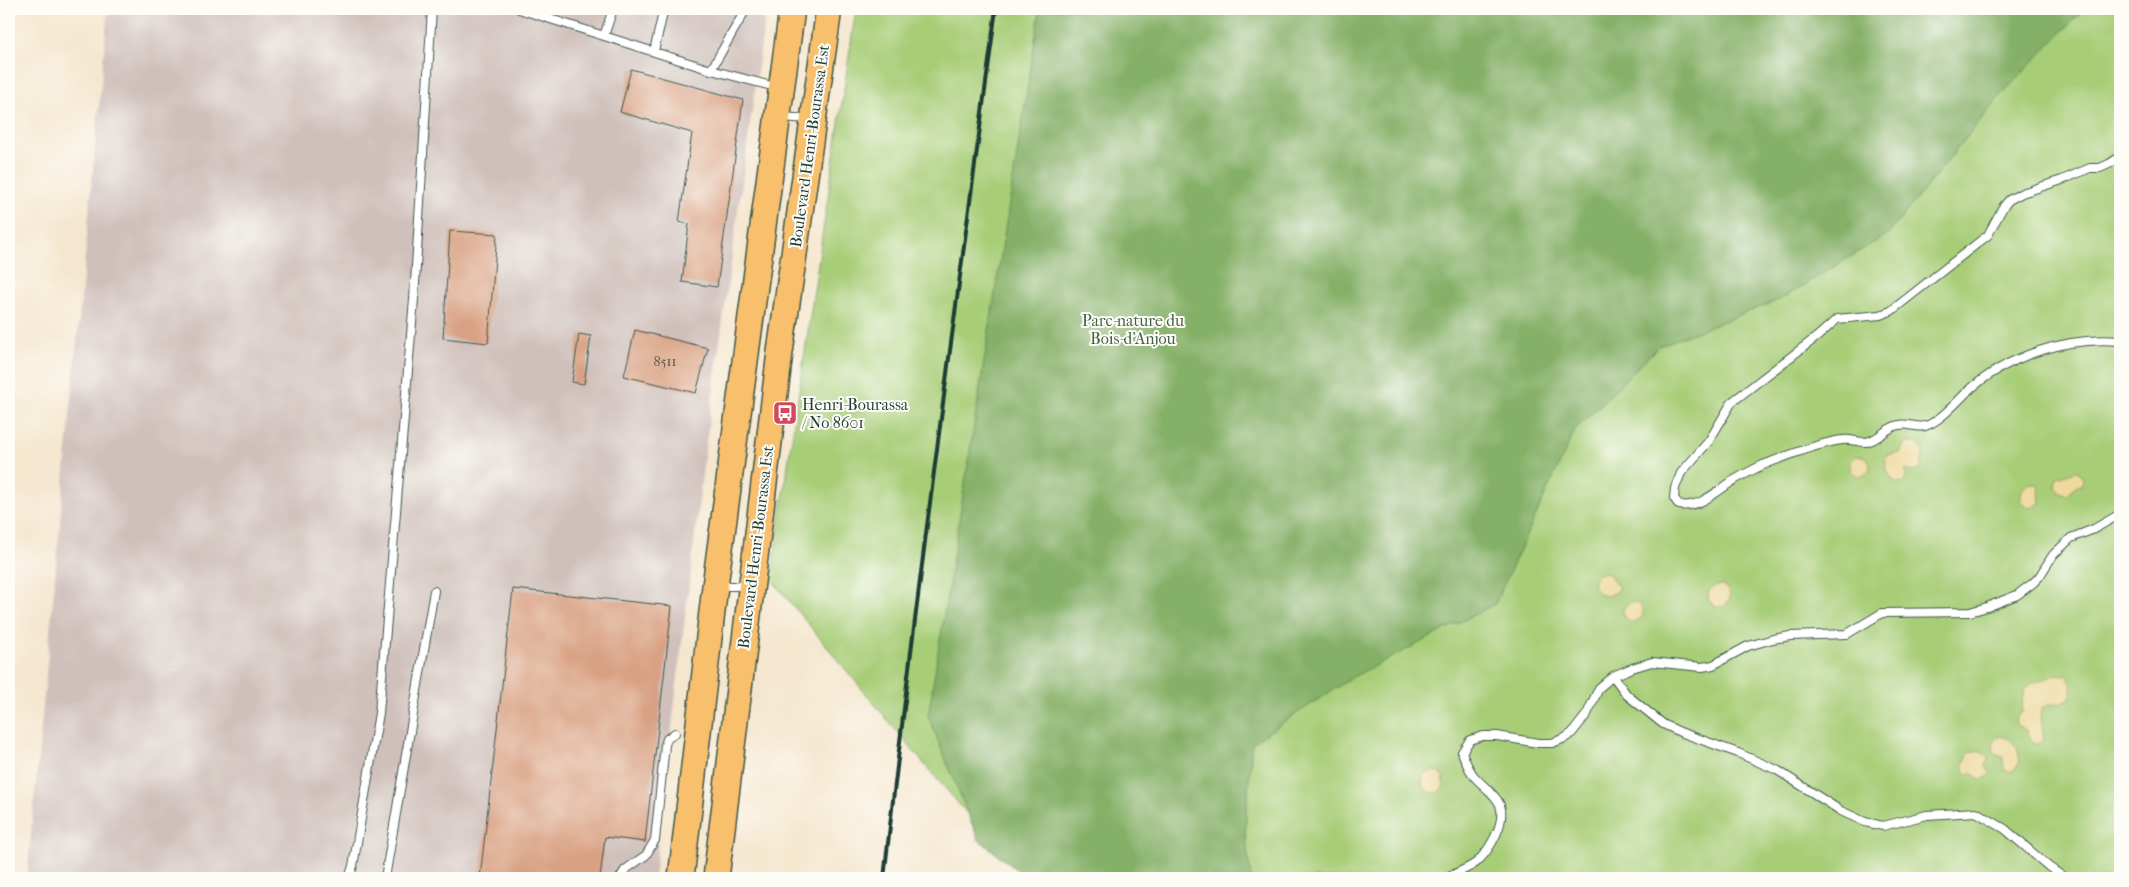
<svg xmlns="http://www.w3.org/2000/svg" width="2129" height="887" font-family="'IM FELL French Canon',serif">
<style>
.industrial{fill:#cfc0bb}
.green{fill:#a7cd77;stroke:#638556}
.forest{fill:#85b068;stroke:#52764e}
.sand{fill:#eeda9e;stroke:#868c69}
.building{fill:#d9a183}
.lines{fill:none;stroke-linecap:round;stroke-linejoin:round}
.service-casing{stroke:#3f564b;stroke-width:10}
.primary-casing{stroke:#3f564b;stroke-width:28}
.service{stroke:#fff;stroke-width:8}
.primary{stroke:#f8bf6c;stroke-width:25}
.rail{stroke:#1f3d34;stroke-width:4}
.labels{text-anchor:middle;stroke-width:4;stroke-linejoin:round;paint-order:stroke}
.number-label{font-size:14px;fill:#4e5648}
.street-label{font-size:16px;fill:#1f3d34;stroke:#fdfcf7}
.park-label{font-size:16px;fill:#416145;stroke:#fdfcf7}
.poi-label{font-size:16px;fill:#1f3d34;stroke:#fdfcf7;text-anchor:start}
</style>
<rect width="100%" height="100%" fill="#fdfcf7"/>
<filter id="ink" filterUnits="userSpaceOnUse"><feTurbulence type="fractalNoise" baseFrequency=".02" numOctaves="2"/><feDisplacementMap in="SourceGraphic" scale="10" xChannelSelector="R" yChannelSelector="G"/><feConvolveMatrix kernelMatrix="1 2 1 2 8 2 1 2 1" color-interpolation-filters="sRGB"/></filter>
<filter id="wash" filterUnits="userSpaceOnUse"><feTurbulence type="fractalNoise" baseFrequency=".0096" numOctaves="4" result="noise"/><feDisplacementMap in="SourceGraphic" scale="20" xChannelSelector="R" yChannelSelector="G"/><feGaussianBlur stdDeviation="1.12" result="paint"/><feColorMatrix in="noise" values="0 0 0 0 0 0 0 0 0 0 0 0 0 0 0 0 0 1.4 0 .05"/><feComposite in="paint" operator="in"/></filter>
<g filter="url(#wash)">
<rect width="100%" height="100%" fill="#f5e7cf"/>
<!-- industrial -->
<path class="industrial" d="M108 9H766L705 450 654 878H27Z"/>
<!-- green -->
<path class="green" d="M856 9H2120V878H1204L996 847 919 758 771 579Z"/>
<!-- forest -->
<path class="forest" d="M1040 9H2084L2001 95 1888 234 1779 300 1659 346 1575 430 1495 604 1351 678 1252 743 1245 832 1251 878H1027L978 839 928 716Z"/>
<!-- sand -->
<path class="sand" d="M1908 443H1916L1923 449 1921 469 1912 472 1906 470V478L1903 482 1897 483C1888 476 1884 466 1886 455L1900 453 1903 446Z
M1850 466a10 10 0 1 1 20 0a10 10 0 1 1-20 0Z
M2076 471 2079 472 2083 478 2082 485 2074 487 2068 495 2061 494 2055 486 2057 477Z
M2030 483 2039 485 2040 503 2033 507 2028 508 2021 501C2020 493 2022 487 2030 483Z
M1600 573 1609 574 1619 588 1617 592 1606 596C1594 592 1588 583 1600 573Z
M1708 596a11 11 0 1 1 22 0a11 11 0 1 1-22 0Z
M1623 612a10 10 0 1 1 20 0a10 10 0 1 1-20 0Z
M2055 674 2066 675C2073 684 2076 697 2062 703 2055 705 2049 703 2042 708L2041 719 2044 739 2040 743 2034 744 2026 730 2017 726 2015 721 2019 714 2023 712 2022 702 2024 691C2035 677 2043 683 2055 674Z
M2000 736 2009 739 2017 747 2020 761 2015 769 2010 772 2004 770 2003 756 1995 754 1993 751 1994 740Z
M1978 750 1986 755 1988 759 1986 766 1991 775 1981 780 1971 773 1966 774C1961 766 1965 760 1969 753Z
M1422 782a11 11 0 1 1 22 0a11 11 0 1 1-22 0Z"/>
<g id="blocks">
<!-- building -->
<path class="building" d="M631 69 743 100 717 287 682 282 689 224 679 222 692 133 620 112Z
M450 231 497 234 488 343 443 338Z
M635 330 708 348 696 393 624 376Z
M579 334 591 336 584 384 572 382Z
M513 589 672 606 645 842 605 837 600 878H480Z"/>
</g>
</g>
<g filter="url(#ink)">
<use href="#blocks" fill-opacity="0" stroke="#3f564b" stroke-width="1"/>
<g class="lines">
<defs>
<path id="service" d="M519 9 711 70 746 9
M604 36 613 9
M654 51 664 9
M711 70 779 88
M781 117 809 119
M2120 157 2109 164 2100 168H2090L2062 180 2022 193 2009 200 2003 207 1988 235 1891 311 1880 315 1837 319 1818 336 1732 402 1709 441 1681 473 1675 488 1674 498 1679 505C1700 509 1719 489 1736 479 1745 474 1754 469 1763 465 1781 458 1824 441 1843 440 1850 439 1858 442 1866 442 1879 440 1886 427 1899 425 1908 423 1916 428 1925 426 1938 423 1957 402 1966 393 2006 356 2067 336 2120 341
M717 586H748
M1613 676 1627 695 1663 724 1680 732 1738 753 1777 770 1841 811 1865 822 1883 826 1927 815 1976 812 2005 829 2049 867 2065 878
M349 878 353 866 379 713 414 299 432 9
M385 878 434 591
M620 878 625 870 646 855 655 840 665 745 667 739 675 733
M1448 878C1457 871 1470 869 1478 861 1490 849 1506 823 1500 805 1496 794 1481 785 1474 776 1468 769 1465 760 1462 752L1470 740 1483 736H1497L1538 743H1552L1565 738 1572 733 1587 714 1599 688 1613 676 1632 668 1652 662 1702 667 1713 665 1748 646 1773 639 1790 636 1847 634 1882 613 1970 612 1987 607 2017 595 2033 583 2039 577 2053 555 2071 538 2094 529 2120 514"/>
<path id="primary" d="M681 878 715 586 792 9
M716 878 780 352 829 9"/>
</defs>
<!-- service casing -->
<use href="#service" class="service-casing"/>
<!-- primary casing -->
<use href="#primary" class="primary-casing"/>
<!-- service -->
<use href="#service" class="service"/>
<!-- primary -->
<use href="#primary" class="primary"/>
<!-- rail -->
<path class="rail" d="M884 878C917 588 957 298 996 9"/>
</g>
</g>
<!-- icons -->
<defs>
<symbol id="bus-square" viewBox="-11 -11 22 22"><rect x="-9" y="-9" width="18" height="18" rx="4" fill="#d1495b" stroke="#fdfcf7"/><path d="M-5-6H5V4H4V6H2V4H-2V6H-4V4H-5ZM-3.5-4V0h7V-4ZM-3.5 1.2v1.5H-2V1.2ZM2 1.2v1.5H3.5V1.2Z" fill="#fff"/></symbol>
</defs>
<g fill-rule="evenodd">
<use href="#bus-square" x="771" y="399" width="28" height="28"/>
</g>
<g class="labels">
<!-- number labels -->
<g class="number-label">
<text x="665" y="366">8511</text>
</g>
<!-- street labels -->
<g class="street-label">
<text transform="translate(809 146) rotate(-82)" y="6">Boulevard Henri-Bourassa Est</text>
<text transform="translate(755 547) rotate(-83)" y="6">Boulevard Henri-Bourassa Est</text>
</g>
<!-- park labels -->
<g class="park-label">
<text x="1133" y="326">Parc-nature du<tspan x="1133" dy="18">Bois-d'Anjou</tspan></text>
</g>
<!-- poi labels -->
<g class="poi-label">
<text x="802" y="410">Henri-Bourassa<tspan x="802" dy="18">/ No 8601</tspan></text>
</g>
</g>
<!-- margin -->
<rect width="2129" height="887" fill="none" stroke="#fdfcf7" stroke-width="30"/>
</svg>
